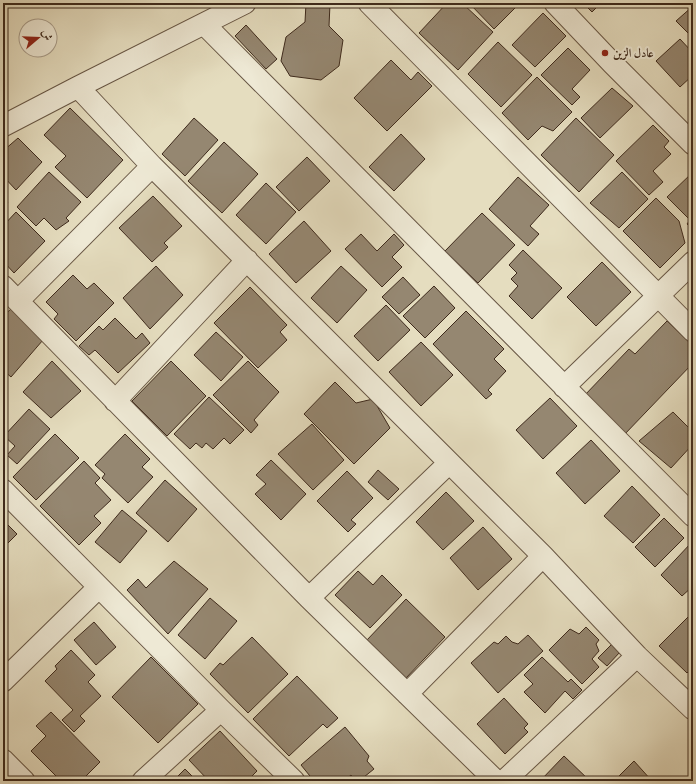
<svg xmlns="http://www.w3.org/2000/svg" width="696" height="784" font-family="Vollkorn,Amiri,serif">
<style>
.building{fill:#958771;stroke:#3e2a1c}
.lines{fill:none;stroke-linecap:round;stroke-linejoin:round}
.street-casing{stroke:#685745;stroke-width:23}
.street{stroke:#eee9d5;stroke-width:21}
.poi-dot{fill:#8f2418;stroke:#eee9d5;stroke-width:1.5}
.labels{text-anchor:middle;stroke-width:4;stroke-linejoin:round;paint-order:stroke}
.poi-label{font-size:12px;font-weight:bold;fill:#3e2a1c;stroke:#eee9d5;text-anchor:start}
</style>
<rect width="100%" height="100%" fill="#e5ddbf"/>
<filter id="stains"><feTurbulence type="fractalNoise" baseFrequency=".005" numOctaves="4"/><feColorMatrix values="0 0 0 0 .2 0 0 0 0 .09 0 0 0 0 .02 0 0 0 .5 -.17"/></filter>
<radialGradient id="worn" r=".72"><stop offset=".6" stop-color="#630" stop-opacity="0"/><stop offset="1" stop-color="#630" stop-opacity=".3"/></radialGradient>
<!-- building -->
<path class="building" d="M306 3 330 4 329 26 343 40 339 66 321 80 290 76 281 61 286 37 305 22Z
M447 3H462L493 32 458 70 419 33Z
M469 3H520L494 29Z
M583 3H601L592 12Z
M693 6V38L676 21Z
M543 13 566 36 535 67 512 45Z
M246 25 277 59 266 69 235 36Z
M680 39 693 53V75L680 87 656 61Z
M498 42 532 75 501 107 468 74Z
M568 48 590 70 572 89 580 97 572 105 541 75Z
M391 60 411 80 418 72 432 86 387 131 354 98Z
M537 77 572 112 553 131 542 126 528 140 502 113Z
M612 88 633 106 600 138 581 118Z
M70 108 123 160 87 198 55 167 66 156 44 135Z
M194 118 218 140 185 176 162 154Z
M576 118 614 155 579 192 541 155Z
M653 125 669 141 664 147 671 154 653 171 663 182 649 195 616 161Z
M401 134 425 159 394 191 369 167Z
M18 138 42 162 16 190 3 176V151Z
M224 142 258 174 222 213 188 181Z
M307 157 330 181 299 211 276 187Z
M49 172 81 202 66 218 69 221 56 230 44 218 36 226 17 207Z
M622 172 648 199 619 228 590 203Z
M693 172V230L687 224 690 220 667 197Z
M518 177 549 205 530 226 539 234 528 246 489 209Z
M266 183 296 212 266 244 236 215Z
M153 196 182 226 164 243 168 247 152 262 119 228Z
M3 197 8 203 3 207Z
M656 198 679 221 685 243 660 268 623 231Z
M16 212 45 241 14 273 3 261V226Z
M482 213 515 245 478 283 445 251Z
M304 221 331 251 296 283 269 254Z
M361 234 377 251 394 234 404 245 392 257 402 267 382 287 345 249Z
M523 250 562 288 532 319 509 296 518 286 511 279 517 273 509 265Z
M602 262 631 292 596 326 567 297Z
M156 266 183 295 150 329 123 298Z
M341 266 367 290 337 323 311 298Z
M73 275 87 289 94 283 114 303 76 341 54 319 58 314 46 302Z
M403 277 420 295 399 314 382 297Z
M434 286 455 308 425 338 403 316Z
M250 287 287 325 280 332 287 340 258 368 214 323Z
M386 305 410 330 378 361 354 336Z
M11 309 43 340 11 377 3 370V316Z
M466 311 504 349 494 359 506 371 488 390 492 394 486 399 433 344Z
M115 318 136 339 142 333 150 343 118 373 95 350 89 355 79 346 99 326 103 330Z
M667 321 693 346V363L623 436 583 397 629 349 635 354Z
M216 332 243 357 221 381 194 355Z
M421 342 453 375 421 406 389 372Z
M52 361 81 391 51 418 23 392Z
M171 361 206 396 167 436 132 401Z
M248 361 279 392 254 420 258 425 251 433 213 395Z
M335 382 356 403 373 399 390 428 354 464 304 414Z
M209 397 244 430 230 444 224 438 213 449 206 443 202 448 196 443 190 449 174 434Z
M550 398 577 426 543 459 516 430Z
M29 409 50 429 17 464 7 455 15 446 4 436Z
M673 412 693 432V444L671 468 639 441Z
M312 424 344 460 313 490 278 454Z
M55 434 79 458 36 500 13 477Z
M125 434 150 459 142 467 153 477 128 503 102 478 105 474 95 465Z
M591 440 620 471 585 504 556 473Z
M271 460 306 494 281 520 255 494 266 484 256 475Z
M84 461 100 478 95 483 111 500 94 516 101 523 79 545 40 506Z
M378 470 399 489 388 500 368 482Z
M347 471 373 498 351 520 356 524 348 532 317 501Z
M165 480 197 509 168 542 136 513Z
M632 486 660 515 633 543 604 516Z
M446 492 474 521 443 550 416 522Z
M122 510 147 531 120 563 95 542Z
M664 518 684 538 655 567 635 547Z
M3 520 17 534 3 548Z
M483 527 512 559 478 590 450 558Z
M692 542 693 586 682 596 661 575Z
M174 561 208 589 168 634 127 590 138 579 146 588Z
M358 571 373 585 382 575 402 595 370 628 335 595Z
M210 598 237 621 205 659 178 635Z
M406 599 445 637 405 679 366 641Z
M692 613 693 667 687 673 659 646Z
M94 622 116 647 96 665 74 640Z
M586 627 599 640 596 644 599 651 592 659 599 667 582 684 549 650 570 629 579 634Z
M528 635 543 651 498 693 471 663 494 642 498 644 506 636 512 642 518 644Z
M252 637 288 674 248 713 210 674 220 663 223 665Z
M612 644 620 652 607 666 598 658Z
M71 650 95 675 88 682 101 696 80 716 85 721 74 732 62 720 73 710 45 681 57 669 55 666Z
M151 657 198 704 158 743 112 697Z
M542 657 568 682 571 679 582 690 573 699 565 691 545 713 524 692 533 684 524 675Z
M297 676 338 718 327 728 323 724 289 756 253 719Z
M504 698 528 724 524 728 528 732 505 754 477 724Z
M51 712 100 762 81 781H61L31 751 46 736 36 726Z
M345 727 369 756 367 761 374 769 359 781H356L351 775 344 781H314L301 765Z
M220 731 257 771 247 781H209L189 760Z
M564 756 590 781H540Z
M634 761 652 781H614Z
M185 769 197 781H173Z"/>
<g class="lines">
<defs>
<path id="street" d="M369 3 693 331
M555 3 612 63 693 144
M204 24 693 516
M78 87 152 166 543 556 637 656 693 709
M3 126 78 87 245 3
M3 286 309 598 496 781
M18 301 152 166
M564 387 693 262
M115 401 247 260
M3 490 221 710 294 781
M309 598 449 463
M3 681 99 587
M407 694 543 556
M3 760 24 781
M143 781 221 710
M504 781 637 656"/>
</defs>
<!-- street casing -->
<use href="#street" class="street-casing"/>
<!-- street -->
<use href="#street" class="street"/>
</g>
<!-- markers -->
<circle class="poi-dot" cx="605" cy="53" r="4"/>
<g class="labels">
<!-- poi labels -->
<g class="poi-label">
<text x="613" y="57">عادل الزين</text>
</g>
</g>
<!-- margin -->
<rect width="696" height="784" fill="none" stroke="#e5ddbf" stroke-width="16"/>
<rect x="4" y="4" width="688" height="776" fill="none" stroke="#3e2a1c" stroke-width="2"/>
<rect x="8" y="8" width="680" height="768" fill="none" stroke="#3e2a1c"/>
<!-- north arrow -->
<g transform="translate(38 38) rotate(71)"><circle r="19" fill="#eee9d5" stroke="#a89d8b"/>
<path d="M0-3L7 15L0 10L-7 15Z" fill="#8f2418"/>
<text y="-6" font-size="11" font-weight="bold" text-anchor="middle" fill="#3e2a1c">ش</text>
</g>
<rect width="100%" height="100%" filter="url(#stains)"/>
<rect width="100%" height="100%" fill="url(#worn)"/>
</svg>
